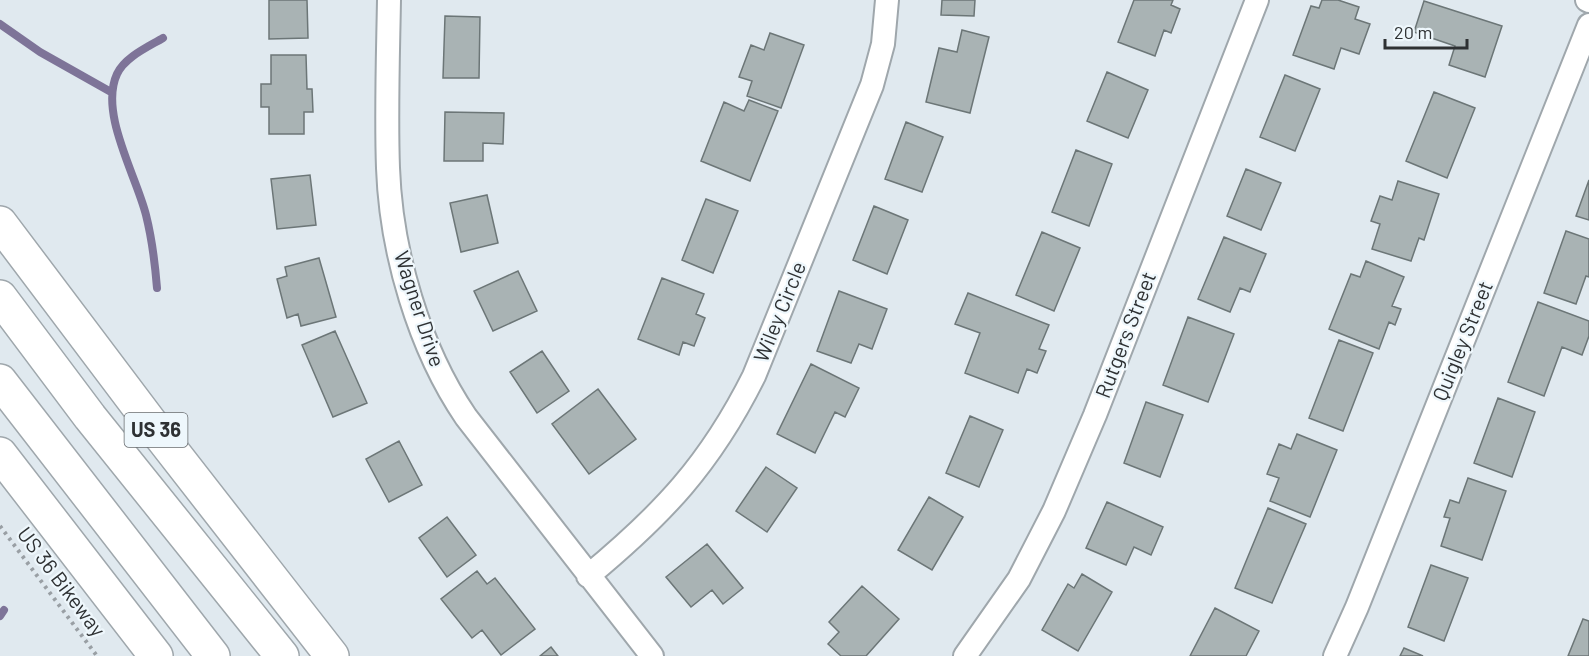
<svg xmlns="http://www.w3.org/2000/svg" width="1589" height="656" font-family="Barlow,sans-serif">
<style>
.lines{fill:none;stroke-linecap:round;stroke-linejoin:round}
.stream{stroke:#7e7498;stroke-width:8}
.building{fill:#a9b3b4;stroke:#6c7677;stroke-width:1.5}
.street-casing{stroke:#9fa7ac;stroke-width:26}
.highway-casing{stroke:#9fa7ac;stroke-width:36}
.path{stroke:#999fa4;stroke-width:4;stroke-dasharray:3 4.5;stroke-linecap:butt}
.street{stroke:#fff;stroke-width:22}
.highway{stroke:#fff;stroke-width:33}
.labels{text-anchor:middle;stroke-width:4.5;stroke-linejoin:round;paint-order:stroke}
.shield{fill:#eef7fc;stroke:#686c6f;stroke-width:1.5}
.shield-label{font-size:20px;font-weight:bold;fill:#2e3133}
.street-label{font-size:21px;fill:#2e3133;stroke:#eef7fc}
</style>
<rect width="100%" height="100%" fill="#e0e9ef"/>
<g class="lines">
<!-- stream -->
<path class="stream" d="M0 24 40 52 111 92
M157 288C155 263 152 239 146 215 136 175 99 113 117 74 125 57 148 47 163 38
M0 616 4 610"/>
</g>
<!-- building -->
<path class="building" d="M269 0H307L308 38 269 39Z
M942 0H975L974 16 941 15Z
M1134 0H1173L1171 5 1180 9 1171 33 1164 30 1155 56 1118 42Z
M1322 0H1338L1359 7 1355 19 1370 24 1359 54 1341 48 1334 69 1293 55 1311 6 1319 8Z
M1424 1 1502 26 1485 77 1449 65 1455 46 1414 32Z
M445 16 480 17 479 78H443Z
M962 30 989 37 970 113 926 102 939 48 957 52Z
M770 33 804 45 781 108 747 96 752 81 739 77 751 45 764 50Z
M271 55H306L307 89H312L313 112H304V134H269V107H261V84H271Z
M1107 72 1148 90 1128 138 1087 121Z
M1285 75 1320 89 1295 151 1260 137Z
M1434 92 1475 108 1447 178 1406 161Z
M749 100 778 111 750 181 701 161 724 102 744 111Z
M445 112 504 113 503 144 483 143V161H444Z
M906 122 943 137 922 192 885 179Z
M1076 150 1112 164 1089 226 1052 212Z
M1246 169 1281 183 1261 230 1227 216Z
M310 175 316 225 277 229 271 179Z
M1589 180V220L1576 216Z
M1398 181 1439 194 1424 240 1419 238 1411 261 1372 249 1380 224 1371 221 1380 196 1392 200Z
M487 195 498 243 461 252 450 203Z
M706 199 738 211 713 273 682 260Z
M874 206 908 220 887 274 853 260Z
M1566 231 1589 239V277L1586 276 1576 304 1544 293Z
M1042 232 1080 248 1054 311 1016 295Z
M1224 237 1266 254 1250 292 1240 288 1230 312 1198 299Z
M319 258 336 317 301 326 298 314 287 318 277 279 287 276 285 267Z
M1366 261 1404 277 1392 306 1401 309 1395 325 1389 322 1379 349 1329 329 1351 274 1360 277Z
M518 271 537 311 493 331 474 291Z
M662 278 704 294 696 314 705 318 694 346 683 342 679 355 638 339Z
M839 291 887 309 872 349 859 344 851 363 817 351Z
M968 293 1049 325 1039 349 1046 351 1037 373 1027 369 1018 393 965 373 980 333 955 324Z
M1538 302 1589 321V336L1582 355 1562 347 1544 396 1508 382Z
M1188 317 1234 334 1208 402 1163 385Z
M335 331 367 403 333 417 302 345Z
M1339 340 1373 353 1343 431 1309 418Z
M542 351 569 391 537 413 510 372Z
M811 364 859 388 845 417 835 412 815 453 777 434Z
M598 389 636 439 589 474 552 424Z
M1498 398 1535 412 1512 477 1474 463Z
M1146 402 1183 415 1160 477 1124 463Z
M970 416 1003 430 979 487 946 473Z
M1297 434 1337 450 1310 517 1270 501 1279 478 1267 474 1279 444 1291 449Z
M399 441 422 485 389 502 366 459Z
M766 467 797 488 767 532 736 511Z
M1468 478 1506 491 1482 560 1441 546 1450 518 1444 517 1450 500 1459 503Z
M929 497 963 517 932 570 898 550Z
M1107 502 1163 527 1151 555 1134 547 1126 565 1086 548Z
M1268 508 1306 524 1272 603 1235 588Z
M447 517 476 555 447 577 419 538Z
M707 544 743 588 723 604 712 590 691 607 666 577Z
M1431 565 1468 578 1444 641 1408 627Z
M477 571 487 584 495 578 535 629 501 655 482 630 472 638 441 599Z
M1082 574 1112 592 1078 651 1042 630 1068 584 1074 588Z
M862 586 899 619 866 656H841L828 644 839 632 829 622Z
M1215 608 1259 631 1246 656H1190Z
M1583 619 1589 621V656H1568Z
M551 647 558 656H540Z
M1404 648 1423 656H1400Z"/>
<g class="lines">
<defs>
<path id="street" d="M389 0C388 56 386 112 388 168 391 252 419 348 466 417L652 656
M1587 0 1589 1
M588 576C663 514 710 464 754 376L872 85 883 44 887 0
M965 656 1019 579 1054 511 1095 415 1257 0
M1335 656 1357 607 1589 25"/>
<path id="highway" d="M0 223 159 434 332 656
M0 297 90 417 282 656
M0 381 213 656
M0 454 156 656"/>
</defs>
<!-- street casing -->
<use href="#street" class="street-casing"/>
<!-- highway casing -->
<use href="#highway" class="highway-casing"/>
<!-- path -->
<path class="path" d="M0 526 97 656"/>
<!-- street -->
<use href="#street" class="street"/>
<!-- highway -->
<use href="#highway" class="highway"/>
</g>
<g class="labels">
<!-- shield labels -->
<rect class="shield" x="124.5" y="413" width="63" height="34" rx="4.5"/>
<g class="shield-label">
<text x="156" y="437">US 36</text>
</g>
<!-- street labels -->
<g class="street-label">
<text transform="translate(419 309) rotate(72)" y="7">Wagner Drive</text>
<text transform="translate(780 312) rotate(-68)" y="7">Wiley Circle</text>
<text transform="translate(1126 335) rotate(-69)" y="7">Rutgers Street</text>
<text transform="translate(1463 341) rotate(-68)" y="7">Quigley Street</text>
<text transform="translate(61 582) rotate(53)" y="7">US 36 Bikeway</text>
</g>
</g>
<!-- scale -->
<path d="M1385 39v9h82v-9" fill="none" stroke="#2e3133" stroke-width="3"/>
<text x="1394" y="39" font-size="18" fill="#2e3133" stroke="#eef7fc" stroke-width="4.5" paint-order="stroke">20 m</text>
</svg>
